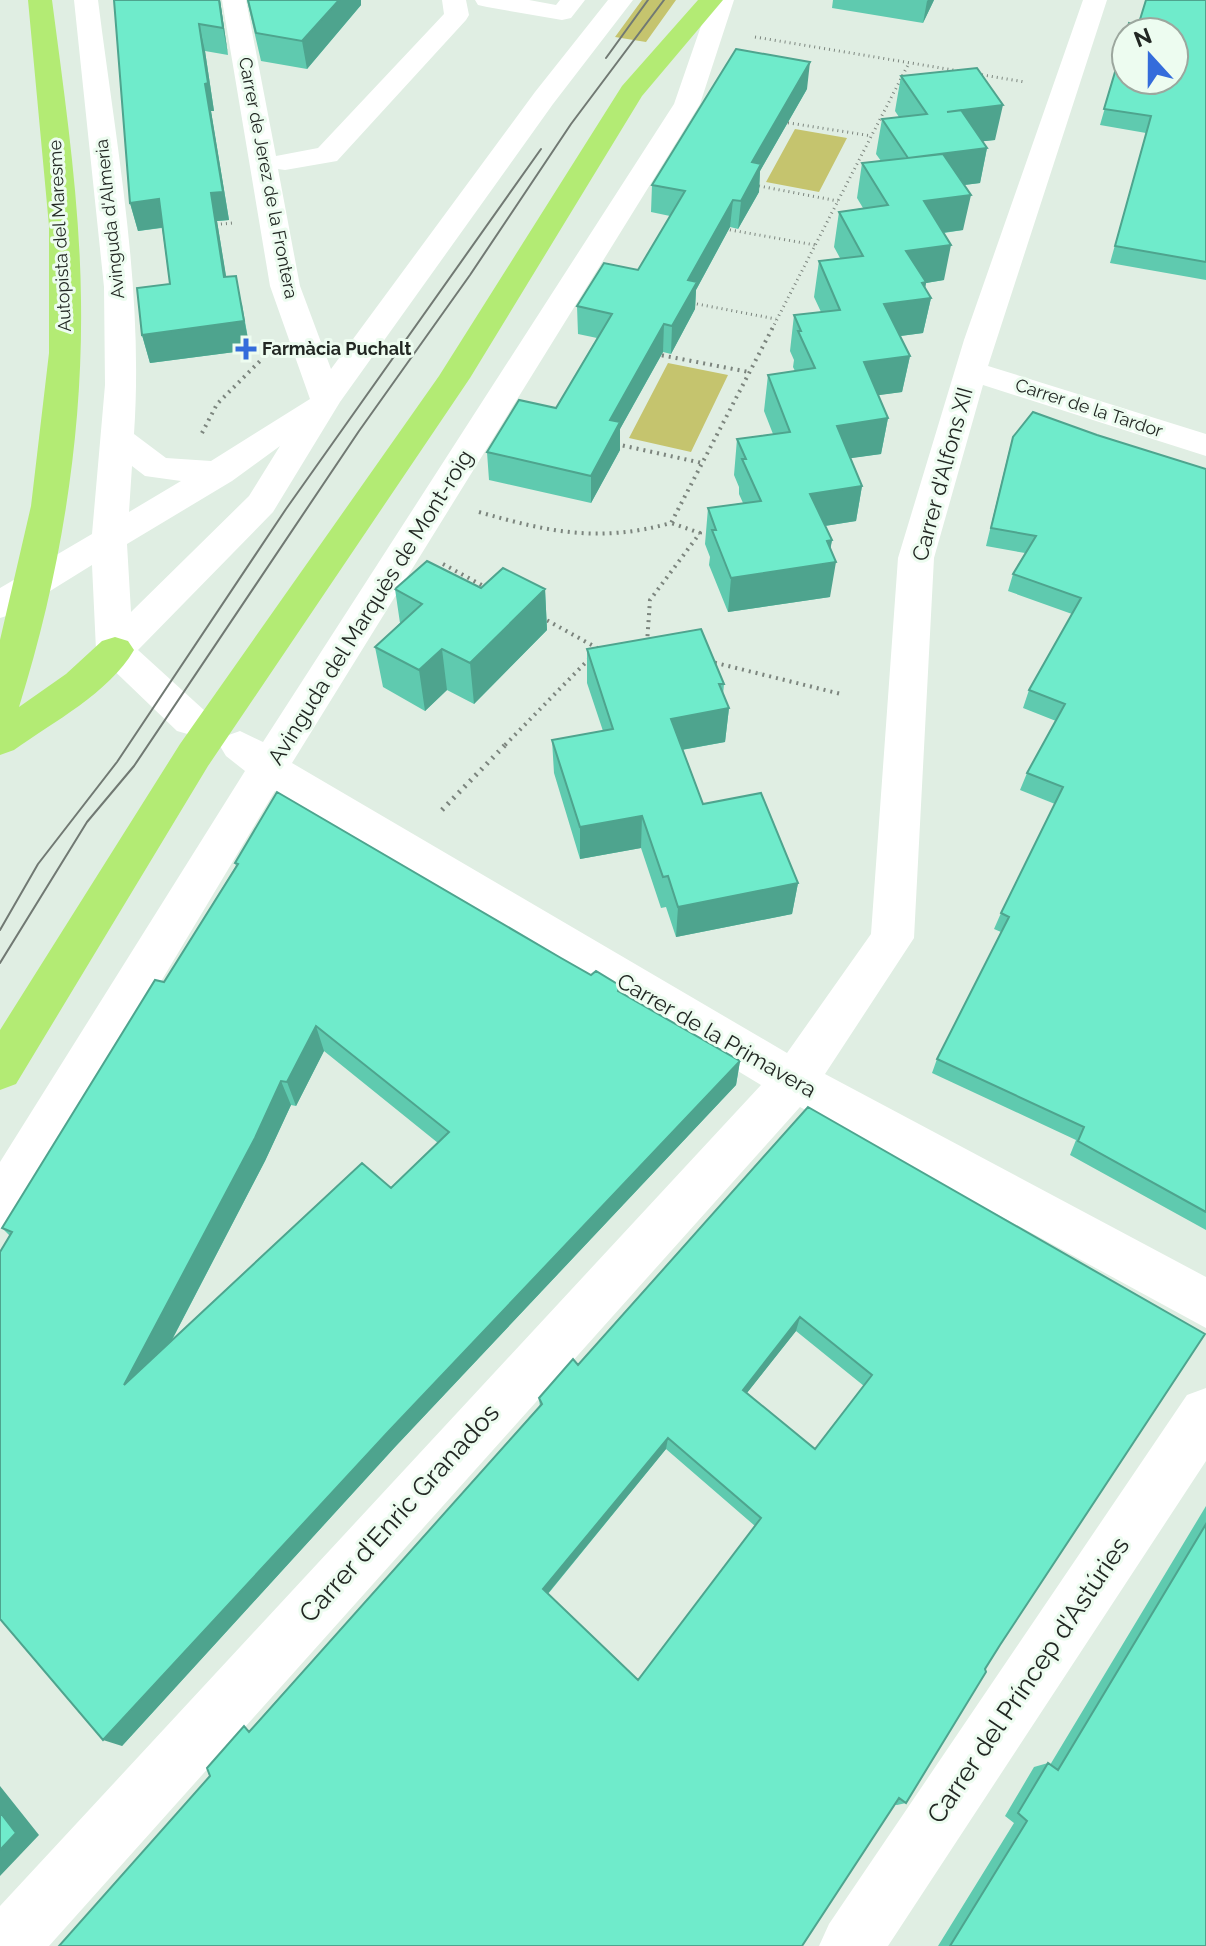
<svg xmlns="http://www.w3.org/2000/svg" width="1206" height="1946" font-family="Raleway,sans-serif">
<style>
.green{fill:#c5c46e}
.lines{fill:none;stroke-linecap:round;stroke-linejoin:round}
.path-far2{stroke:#7c857e;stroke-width:3;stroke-dasharray:1 4;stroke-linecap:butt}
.path-far1{stroke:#7c857e;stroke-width:4;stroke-dasharray:2 5;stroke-linecap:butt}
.path{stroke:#7c857e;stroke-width:5;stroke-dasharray:2 6;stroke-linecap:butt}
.street{fill:#fff;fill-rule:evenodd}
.highway{fill:#b3eb74;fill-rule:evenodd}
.tram{stroke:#717973;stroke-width:2}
.wall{fill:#5fcaaf;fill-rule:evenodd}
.shaded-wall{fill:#4ea48e}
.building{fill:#6febcb;stroke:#4ea48e;stroke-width:2;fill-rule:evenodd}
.poi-dot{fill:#346cdb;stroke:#edfcf0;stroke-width:3}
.labels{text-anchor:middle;stroke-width:6;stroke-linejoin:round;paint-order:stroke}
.far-street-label{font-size:18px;fill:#222723;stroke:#edfcf0}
.far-poi-label{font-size:18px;font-weight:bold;fill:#222723;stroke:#edfcf0;text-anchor:start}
.street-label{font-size:22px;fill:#222723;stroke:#edfcf0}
.near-street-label{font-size:26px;fill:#222723;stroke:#edfcf0}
</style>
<rect width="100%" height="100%" fill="#e0eee3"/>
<!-- green -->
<path class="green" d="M642 0H676L646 42 615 37Z
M795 129 847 138 819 192 766 182Z
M668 363 728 375 691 452 629 438Z"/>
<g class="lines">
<!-- path-far2 -->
<path class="path-far2" d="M755 37 959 71
M977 74 1025 82
M783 122 872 136
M754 185 838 201
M211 225 233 223
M725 229 815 245
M692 303 776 319
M772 329 909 63"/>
<!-- path-far1 -->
<path class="path-far1" d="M655 354 749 372
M202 433 217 404 263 358
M616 444 702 463
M479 512C549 532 599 543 671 523L773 327
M443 564 487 588
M541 617 599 649
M647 643 650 600 700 533 671 523
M708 661 841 694
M505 745 592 656"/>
<!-- path -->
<path class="path" d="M442 810 507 743"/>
<!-- street -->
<path class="street" d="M74 0H98C116 144 144 289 134 434L166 458 211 461 310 399 270 286 222 0H246L276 156 318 148 444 14 442 0H466L469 15 466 20 337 161 285 170 278 169 300 286 331 369 535 92 608 0H633L553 104 340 402 273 512 138 650 205 711 210 721 205 731 191 735 177 731 102 659 96 650 92 565 13 614 0 618V588L92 534 105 385 104 287ZM280 446 249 496 131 612 127 544 232 481ZM132 466 145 476 181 481 129 512Z
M475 0H529L556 5 560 0H585L571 18 562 20 487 7 478 5Z
M710 0H734L700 104 292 763 787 1053 871 934 898 558 964 340 1083 0H1107L988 366 1206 434V456L983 385 934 558 914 938 825 1074 1206 1277V1328L800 1107 49 1946H0V1906L761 1085 275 791 17 1222 0 1229V1162L245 771 226 756 220 746 226 736 240 731 263 742 674 104Z
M1206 1388V1461L888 1946H819L829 1924 1187 1395Z"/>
<!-- highway -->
<path class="highway" d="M28 0H52C65 100 80 200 81 301 83 438 60 576 19 707L66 674 102 641 115 637 128 641 134 650C109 693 53 722 14 750L0 755V640L31 506 49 353V226Z
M698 0H723L642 96 470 378 208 766 16 1084 0 1090V1030L180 744 439 376 622 86Z"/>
<!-- tram -->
<path class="tram" d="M606 58 648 0
M0 930 38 864 117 762 286 509 541 149
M0 963 87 822 134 766 359 431 470 275 571 124 664 0"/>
</g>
<!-- wall -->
<path class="wall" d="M114 0H220L228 55 205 51 214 111H211L229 220 217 221 226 277 242 304 250 350 150 363 142 335 170 284 162 228 138 231 130 203Z
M247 0H361V5L307 69 261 61Z
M833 0H934L923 23 832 8Z
M1206 0V280L1110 263 1146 133 1100 125 1126 35 1138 26Z
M901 76 995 140 983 141 987 148 980 183 964 185 963 230 944 233V280L926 283 925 288 931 298 923 333 900 336 910 356 902 392 878 395 888 418 881 454 850 458 862 486 856 521 825 526 832 540 830 549V597L728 612 709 565 710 557 705 544 708 508 743 503 739 494V487L734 475 737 439 773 434 764 411 768 375 795 371 793 367 794 360 790 351 794 315 821 312 814 297 819 261 840 258 834 247 839 212 863 208 857 198 862 163 881 161 876 154 882 119 899 117 895 111Z
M807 89 760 171 759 192 738 229 730 227 696 290 695 309 671 354 663 352 620 429V450L591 503 489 480 487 452 556 408 597 338 578 334 577 306 638 270 670 216 651 212 652 185Z
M1097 435 1206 469V1230L1070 1155 1076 1140 932 1073 937 1059 1001 932 994 929 1001 913 1055 804 1020 790 1027 773 1056 721 1023 708 1029 690 1072 614 1008 591 1013 574 1025 553 986 546 1008 455 1013 437Z
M481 588 545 589 547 630 474 704 447 690 425 711 383 687 375 647 400 623 395 589Z
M587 649 724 684 723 695 729 708 725 742 682 750 703 804 798 883 792 914 676 937 666 907 661 908 641 848 580 859 554 773 552 740 603 731 587 683Z
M235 863 619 991 740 1061 736 1085 395 1447 122 1746 10 1236 2 1228 164 982 236 866ZM324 1051 438 1143 391 1188 172 1340 265 1161 291 1105 296 1106Z
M808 1107 985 1669 906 1803 897 1805 251 1729 540 1407 539 1398 578 1365ZM796 1331 864 1386 815 1449 746 1394ZM666 1449 755 1526 638 1680 548 1594Z
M1206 1506V1946H938L1014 1823 1005 1816 1034 1767 1048 1763 1050 1765Z"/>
<!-- shaded-wall -->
<path class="shaded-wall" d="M219 0H220L228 55 223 28Z
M339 0H361V5L307 69 302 41Z
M928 0H934L923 23 927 1Z
M199 24 205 51 214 111H211L229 220 217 221 231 306 224 277 211 193Z
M810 62 807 89 760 171 759 192 738 229 741 201 752 162Z
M1003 105 995 140 940 146 947 112Z
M987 148 980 183 902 193 908 158Z
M971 195 963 230 917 236 924 201Z
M159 199 166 227 138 231 130 203Z
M733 200 730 227 696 290 695 309 671 354 672 326 688 280Z
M951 245 944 280 926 283 923 299 931 298 923 333 878 339 884 304 906 251Z
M236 276 250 350 150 363 142 335Z
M664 324 663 352 620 429V450L591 503V476L610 420Z
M910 356 902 392 858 398 864 362Z
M888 418 881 454 831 461 837 426Z
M862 486 856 521 805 529 810 494Z
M832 540 828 563 836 562 830 597 728 612 731 578Z
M545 589 547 630 474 704 470 663Z
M442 649 447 690 425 711 419 670Z
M729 708 725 742 669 752 671 719Z
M642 816 641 848 580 859V827Z
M798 883 792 914 676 937 678 907Z
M316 1026 324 1051 296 1106 287 1082Z
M740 1061 736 1085 395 1447 122 1746 103 1740 388 1432Z
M281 1081 291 1105 265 1161 140 1401 124 1385Z
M800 1317 796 1331 739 1403 743 1390Z
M668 1438 666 1449 545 1597 543 1589Z
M0 1786 39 1835 0 1876Z"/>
<!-- building -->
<path class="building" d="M114 0H219L223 28 199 24 208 83 205 84 223 192 211 193 224 277 236 276 244 321 142 335 137 288 170 284 159 199 130 203Z
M248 0H339L302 41 256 33Z
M1146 0H1206V262L1115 246 1151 116 1104 109 1126 35V80H1174V32H1127L1129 23 1138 26Z
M736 49 810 62 752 162 761 164 741 201 733 200 688 280 697 282 672 326 664 324 610 420 620 422 591 476 487 452 519 400 556 408 612 314 577 306 604 263 638 270 685 191 652 185Z
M977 68 1003 105 947 112 961 110 987 148 908 158 882 119 927 114 901 76Z
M943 154 971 195 924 201 951 245 906 251 926 282 922 283 931 298 884 304 910 356 864 362 888 418 837 426 862 486 810 494 832 540 827 541 836 562 731 578 712 530H716L708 508 761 501 742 459H746L737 439 790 432 768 375 815 368 798 331H801L794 315 840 310 819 261 863 256 839 212 888 205 862 163Z
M1033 412 1097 435 1206 469V1212L1078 1141 1084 1127 937 1059 1009 917 1001 913 1063 787 1027 773 1065 704 1029 690 1081 598 1013 574 1036 536 991 528 1013 437Z
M427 561 481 588 503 568 545 589 470 663 442 649 419 670 375 647 422 604 395 589Z
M701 629 724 684H719L729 708 671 719 703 804 761 793 798 883 678 907 668 876 663 877 642 816 580 827 552 740 613 729 587 649Z
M277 792 561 958 591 975 596 971 619 985 618 991 740 1061 388 1432 103 1740 0 1619V1252L12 1232 2 1228 155 980 164 982 238 864 235 863ZM316 1026 449 1132 391 1188 362 1163 124 1385 255 1138 281 1081 287 1082Z
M808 1107 1205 1334 1000 1645 985 1669 986 1672 906 1803 899 1798 802 1946H59L210 1776 207 1768 244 1726 249 1732 542 1404 539 1398 573 1359 578 1365ZM800 1317 872 1375 815 1449 743 1390ZM668 1438 761 1518 638 1680 543 1589Z
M1206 1524V1946H950L1027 1821 1018 1813 1048 1763 1058 1770Z
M0 1812 16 1833 0 1850Z"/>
<!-- markers -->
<path class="poi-dot" d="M242 337h8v8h8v8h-8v8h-8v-8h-8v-8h8z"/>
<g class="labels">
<!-- far-street labels -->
<g class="far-street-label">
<text transform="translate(268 178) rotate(79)" y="6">Carrer de Jerez de la Frontera</text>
<text transform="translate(110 219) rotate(-96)" y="6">Avinguda d'Almeria</text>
<text transform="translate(60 236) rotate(-93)" y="6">Autopista del Maresme</text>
<text transform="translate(1089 408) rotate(18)" y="6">Carrer de la Tardor</text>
</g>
<!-- far-poi labels -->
<g class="far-poi-label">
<text x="262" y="355">Farmàcia Puchalt</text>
</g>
<!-- street labels -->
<g class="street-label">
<text transform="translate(942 474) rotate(-75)" y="8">Carrer d'Alfons XII</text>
<text transform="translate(370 607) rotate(-58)" y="8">Avinguda del Marquès de Mont-roig</text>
<text transform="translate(717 1035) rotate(30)" y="8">Carrer de la Primavera</text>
</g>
<!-- near-street labels -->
<g class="near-street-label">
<text transform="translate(399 1513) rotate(-48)" y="9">Carrer d'Enric Granados</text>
<text transform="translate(1028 1680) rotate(-56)" y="9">Carrer del Príncep d'Astúries</text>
</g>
</g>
<!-- north arrow -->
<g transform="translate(1150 56) rotate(339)"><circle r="38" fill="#edfcf0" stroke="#9ca79e" stroke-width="2"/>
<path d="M0-6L14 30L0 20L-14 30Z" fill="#346cdb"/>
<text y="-12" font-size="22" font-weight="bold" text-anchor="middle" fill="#222723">N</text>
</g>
</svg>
